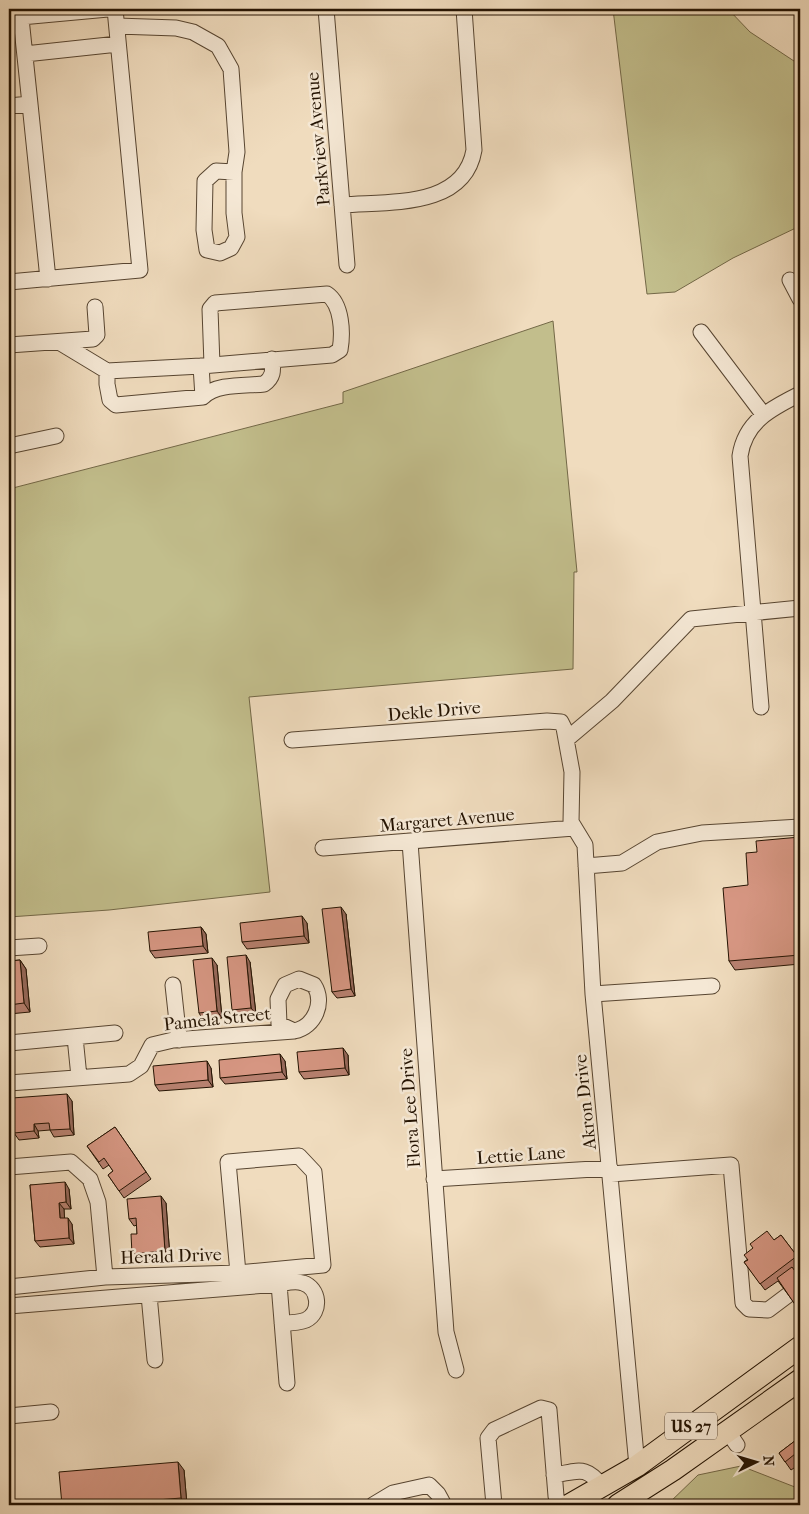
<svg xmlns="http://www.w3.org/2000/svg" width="809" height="1514" font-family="'IM FELL French Canon',serif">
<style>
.green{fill:#c2be8c;stroke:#736847}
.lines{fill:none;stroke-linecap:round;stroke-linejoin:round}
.minor-casing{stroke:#574531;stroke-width:17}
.highway-casing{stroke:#241302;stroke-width:23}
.minor{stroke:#f5e8d5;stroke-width:15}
.highway{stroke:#f0dcbe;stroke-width:21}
.wall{fill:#b88170;stroke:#241302}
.shaded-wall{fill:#96695b;stroke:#241302}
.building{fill:#d69682;stroke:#241302}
.labels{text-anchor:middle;stroke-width:5;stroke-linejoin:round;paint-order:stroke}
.shield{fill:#f5e8d5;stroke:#635341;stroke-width:1}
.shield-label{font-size:16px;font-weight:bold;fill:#241302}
.street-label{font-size:18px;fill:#241302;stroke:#f5e8d5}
</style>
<rect width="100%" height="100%" fill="#f0dcbe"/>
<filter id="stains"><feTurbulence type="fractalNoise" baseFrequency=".004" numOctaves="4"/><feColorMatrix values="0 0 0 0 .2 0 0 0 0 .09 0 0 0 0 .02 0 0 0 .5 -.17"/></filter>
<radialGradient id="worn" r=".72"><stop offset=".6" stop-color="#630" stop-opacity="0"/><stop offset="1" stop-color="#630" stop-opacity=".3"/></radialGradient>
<!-- green -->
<path class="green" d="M613 9H728L750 32 800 65V226L733 258 675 292 647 294Z
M553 321 577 572H574L573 669 249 697 270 892 109 910 9 917V489L343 403V392Z
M741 1466 800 1489V1505H667L698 1475Z"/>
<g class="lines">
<defs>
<path id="minor" d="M326 9 347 265
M21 17 108 9
M117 26 176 28 193 32 218 46 231 69 237 152 234 172V213L237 237 231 248 220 253 207 250 204 230 205 181 216 171 234 172
M25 54 118 44
M30 104 48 279
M9 106 30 104 20 9
M342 205C388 201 464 209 474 150L464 9
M790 280 800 299
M9 282 140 270 115 9
M701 332 763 414
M59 342 107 371 201 366 203 397 116 405 110 400 107 384V371
M9 345 93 339 97 335 95 307
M201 366 332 355 340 350C343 333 342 304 327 294L215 303 210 309 212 365
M203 397C216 383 247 386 264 384 274 377 273 370 272 359
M9 446 56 436
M761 707 740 456C745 421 772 408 800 394
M567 739 612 701 691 619 800 608
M292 740 547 721 561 722 564 728 572 772 571 822 585 845 593 994 637 1466
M410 842 446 1332 456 1370
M323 848 574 828
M586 866 622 863 657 842 702 833 800 827
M9 948 39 946
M173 985 179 1040
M593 994 712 986
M75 1037 79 1077
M9 1043 115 1033
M9 1083 129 1074 141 1066 152 1045 173 1040 294 1031C315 1027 325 1002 314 985L299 979 285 985 278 999 279 1024 294 1031
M299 1156 314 1172 323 1265 238 1273 228 1162Z
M9 1167 71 1162 90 1179 98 1202 105 1277
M611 1174 731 1165 743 1303 749 1309 768 1310 800 1286
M434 1179 610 1168
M279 1284C286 1283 295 1280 303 1283 319 1288 322 1312 306 1320 299 1323 290 1323 282 1323
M9 1287 105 1277 238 1273
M149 1295 155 1360
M9 1306 279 1284 287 1383
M9 1416 51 1412
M728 1432 737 1445
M554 1475C580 1471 585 1465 603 1487
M373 1505 393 1493 429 1485 438 1494 444 1505
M494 1505 488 1438 494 1430 541 1408 549 1410 556 1496 559 1505"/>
<path id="highway" d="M569 1505 637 1466 800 1347
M618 1505 673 1470 800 1380"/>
</defs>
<!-- minor casing -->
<use href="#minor" class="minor-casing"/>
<!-- highway casing -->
<use href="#highway" class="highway-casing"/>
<!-- minor -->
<use href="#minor" class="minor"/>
<!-- highway -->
<use href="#highway" class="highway"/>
</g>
<!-- wall -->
<path class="wall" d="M800 837V964L735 970 729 961 757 852Z
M346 914 355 996 337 998 332 992Z
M307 923 309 943 247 949 242 942Z
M201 927 206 934 208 953 155 958 150 951Z
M20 960 26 969 30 1012 9 1014V961Z
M250 962 256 1014 237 1016 232 1010Z
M217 965 222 1018 203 1020 199 1013Z
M348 1055 349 1075 304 1079 299 1072Z
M285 1061 287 1079 225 1084 220 1078Z
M211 1068 213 1087 159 1091 155 1085Z
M72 1101 74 1135 54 1137 50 1130 38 1131 39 1138 19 1140 14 1133Z
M115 1127 151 1179 124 1198 108 1175 113 1171 109 1165 103 1169 87 1146Z
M30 1185 69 1189 71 1209H64V1218L72 1224 74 1244 40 1247 35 1241Z
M166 1203 170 1258 137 1260 132 1254 137 1234V1225L134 1226 129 1219Z
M781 1235 800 1260V1264L794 1269 800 1278V1307L798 1308 778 1281 765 1290 744 1262Z
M800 1437V1464L791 1470 779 1453Z
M184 1470 187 1505H62Z"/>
<!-- shaded-wall -->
<path class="shaded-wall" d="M341 907 346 914 355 996 351 989Z
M302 916 307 923 309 943 304 936Z
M201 927 206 934 208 953 203 946Z
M246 955 250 962 256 1014 251 1008Z
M212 958 217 965 222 1018 217 1011Z
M20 960 26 969 30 1012 24 1003Z
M343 1048 348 1055 349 1075 345 1068Z
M280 1054 285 1061 287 1079 282 1072Z
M207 1061 211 1068 213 1087 208 1080Z
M67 1094 72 1101 74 1135 70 1129Z
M34 1124 38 1131 39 1138 34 1131Z
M65 1182 69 1189 71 1209 66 1202Z
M161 1196 166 1203 170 1258 165 1251Z
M59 1203 64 1209 65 1225 60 1218Z
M68 1218 72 1224 74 1244 69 1238Z
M178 1462 184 1470 187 1505H186L181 1498Z
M9 1487 10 1505H9Z"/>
<!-- building -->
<path class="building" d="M800 837V955L729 961 723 888 748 885 746 853 757 852 756 841Z
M341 907 351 989 332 992 322 909Z
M302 916 304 936 242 942 240 923Z
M201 927 203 946 150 951 148 932Z
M246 955 251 1008 232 1010 227 957Z
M212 958 217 1011 199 1013 193 960Z
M20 960 24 1003 9 1005V961Z
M343 1048 345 1068 299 1072 297 1052Z
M280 1054 282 1072 220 1078 219 1060Z
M207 1061 208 1080 155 1085 153 1066Z
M67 1094 70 1129 50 1130 49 1123 34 1124V1131L14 1133 12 1098Z
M115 1127 146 1172 119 1191 108 1175 113 1171 104 1158 99 1162 87 1146Z
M65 1182 66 1202 59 1203 60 1218H68L69 1238 35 1241 30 1185Z
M161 1196 165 1251 132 1254 131 1234H137L136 1218 129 1219 127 1199Z
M767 1231 774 1240 781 1235 797 1256 760 1284 744 1262 748 1260 744 1255 753 1248 750 1244Z
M792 1267 800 1278V1303L796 1306 777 1278Z
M800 1437V1462L795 1454 785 1462 779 1453Z
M178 1462 181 1498 97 1505H62L59 1472Z"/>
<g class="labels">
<!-- shield labels -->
<rect class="shield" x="665" y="1412.5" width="52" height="27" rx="4"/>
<g class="shield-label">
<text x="691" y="1432">US 27</text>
</g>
<!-- street labels -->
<g class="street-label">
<text transform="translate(318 139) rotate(-95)" y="6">Parkview Avenue</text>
<text transform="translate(434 711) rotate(-5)" y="6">Dekle Drive</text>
<text transform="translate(447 820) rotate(-5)" y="6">Margaret Avenue</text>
<text transform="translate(217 1019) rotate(-6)" y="6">Pamela Street</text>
<text transform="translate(585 1102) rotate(-96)" y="6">Akron Drive</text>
<text transform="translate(410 1108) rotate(-94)" y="6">Flora Lee Drive</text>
<text transform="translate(521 1155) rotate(-4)" y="6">Lettie Lane</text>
<text transform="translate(171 1256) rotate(-2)" y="6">Herald Drive</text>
</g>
</g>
<!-- margin -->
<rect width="809" height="1514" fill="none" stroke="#f0dcbe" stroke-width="30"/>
<rect x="10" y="10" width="789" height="1494" fill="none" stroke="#241302" stroke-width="2.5"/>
<rect x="15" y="15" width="779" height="1484" fill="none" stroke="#241302"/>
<!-- north arrow -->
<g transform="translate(756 1462) rotate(85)" stroke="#f5e8d5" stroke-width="4" paint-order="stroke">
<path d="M0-4L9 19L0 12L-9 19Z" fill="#241302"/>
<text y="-8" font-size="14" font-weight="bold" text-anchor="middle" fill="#241302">N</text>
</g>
<rect width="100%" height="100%" filter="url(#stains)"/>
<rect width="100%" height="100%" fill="url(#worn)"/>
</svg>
